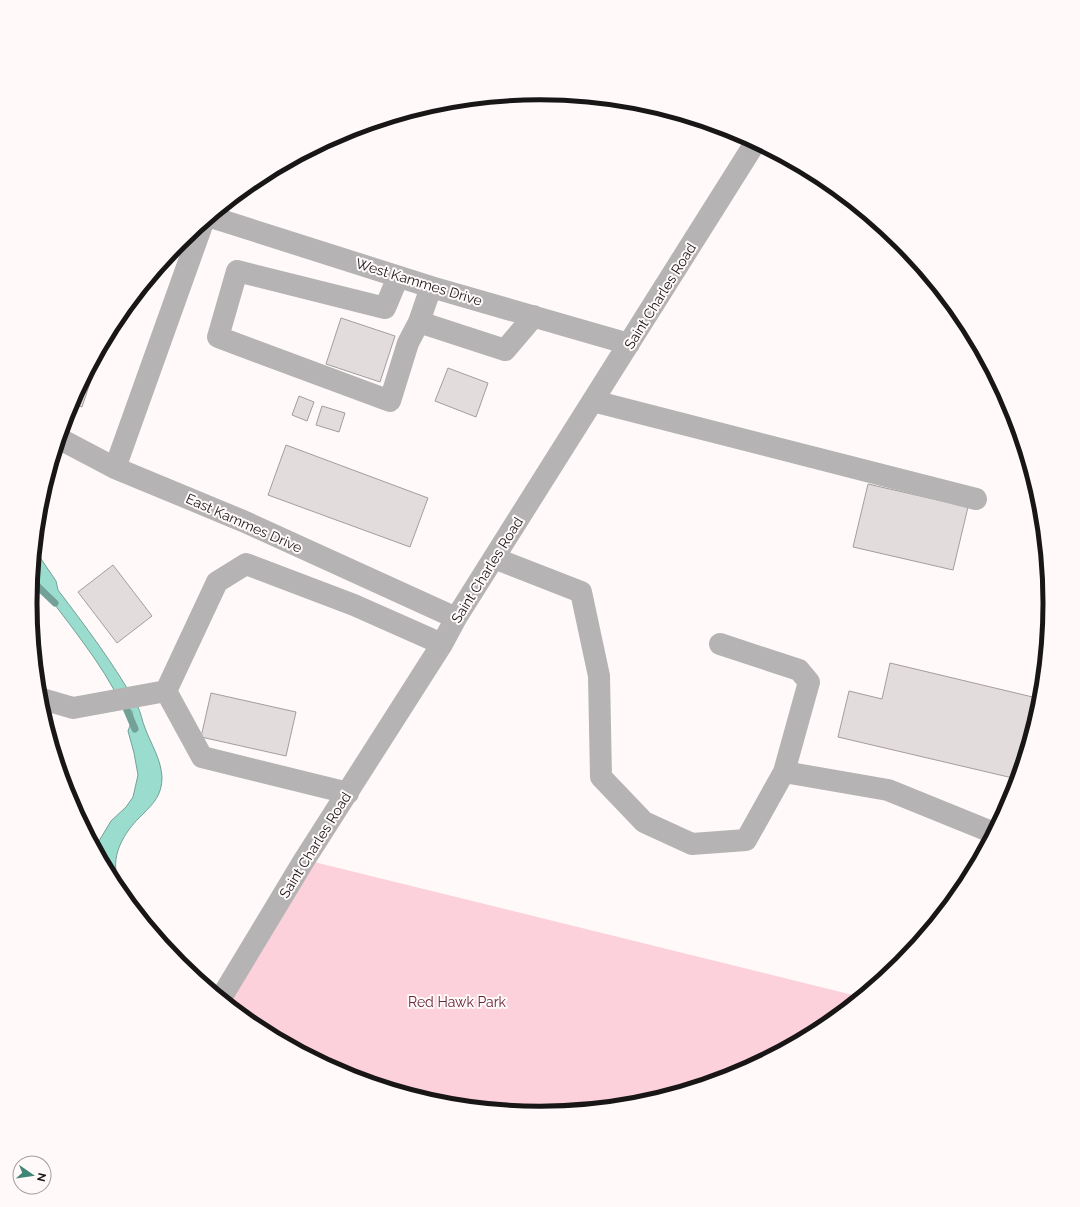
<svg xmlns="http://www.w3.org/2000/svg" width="1080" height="1207" font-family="Raleway,sans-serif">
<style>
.green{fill:#fdd1db}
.water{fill:#9adcce;stroke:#73a197}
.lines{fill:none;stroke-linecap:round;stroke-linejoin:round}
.stream{stroke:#73a197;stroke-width:7}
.building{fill:#e3dcdd;stroke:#a49d9e}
.minor{stroke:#b6b3b4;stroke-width:22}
.labels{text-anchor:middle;stroke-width:4;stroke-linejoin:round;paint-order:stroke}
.street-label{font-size:14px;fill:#191617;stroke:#fff9fa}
.park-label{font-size:14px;fill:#68243a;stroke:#fff9fa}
.rim{fill:none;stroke:#191617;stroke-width:5}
</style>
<rect width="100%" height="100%" fill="#fff9fa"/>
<!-- green -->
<path class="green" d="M306 860 861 997 823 1028 735 1075 639 1104 540 1113 440 1104 345 1075 256 1027 222 999Z"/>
<!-- water -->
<path class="water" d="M35 550 56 581 58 590C86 627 114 664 137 705 141 712 142 721 145 728 151 744 161 759 162 777 162 795 154 803 142 815 127 829 113 850 116 871 118 884 135 908 142 919L116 887 96 850 99 841 111 821 126 807 133 797 138 775 134 753 128 731 133 718 132 711 124 709C101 660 64 619 33 575Z"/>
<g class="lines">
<!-- stream -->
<path class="stream" d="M32 581 55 603
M126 708 135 729"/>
</g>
<!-- building -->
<path class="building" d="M341 318 395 336 380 382 326 364Z
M99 352 100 353 82 407 71 403Z
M448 368 488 383 476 417 435 401Z
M299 396 314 402 307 421 292 415Z
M322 406 345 413 339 432 316 425Z
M286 445 428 498 410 547 268 495Z
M868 484 968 507 953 570 853 547Z
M113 565 152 616 117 643 78 592Z
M890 663 1041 699 1017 779 838 737 849 691 882 699Z
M211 693 296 712 286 756 201 737Z"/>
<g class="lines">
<!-- minor -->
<path class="minor" d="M211 217 431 287 629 344
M202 225 115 468 243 521 456 618
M398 277 385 308 237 271 218 337 390 401 408 343 419 322 431 287
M419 322 505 350 534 316
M593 401 976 499
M60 439 115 468
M494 558 581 592 599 676 601 777 644 822 692 844 746 840 784 772 809 682 799 670 720 644
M166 691 217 582 246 564 354 605 442 644
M166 691 202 757 348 793
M39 698 73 708 166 691
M784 772 888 790 989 831
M221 998 303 862 442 644 456 618 755 143"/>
</g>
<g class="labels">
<!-- street labels -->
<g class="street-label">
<text transform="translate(419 282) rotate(17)" y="5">West Kammes Drive</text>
<text transform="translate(660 296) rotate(-58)" y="5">Saint Charles Road</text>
<text transform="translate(244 523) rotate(24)" y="5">East Kammes Drive</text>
<text transform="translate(487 570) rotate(-58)" y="5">Saint Charles Road</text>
<text transform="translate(315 845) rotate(-58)" y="5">Saint Charles Road</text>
</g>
<!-- park labels -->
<g class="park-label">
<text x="457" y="1007">Red Hawk Park</text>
</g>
</g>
<!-- crop -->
<path d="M0 0H1080V1207H0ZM37 603a503 503 0 1 1 1006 0a503 503 0 1 1-1006 0Z" fill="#fff9fa" fill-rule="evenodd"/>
<path class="rim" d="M37 603a503 503 0 1 1 1006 0a503 503 0 1 1-1006 0Z"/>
<!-- north arrow -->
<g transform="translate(32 1175) rotate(103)"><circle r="19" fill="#fff9fa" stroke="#a39e9f"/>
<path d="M0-3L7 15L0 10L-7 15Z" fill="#418478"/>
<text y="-6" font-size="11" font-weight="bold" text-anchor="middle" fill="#191617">N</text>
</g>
</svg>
